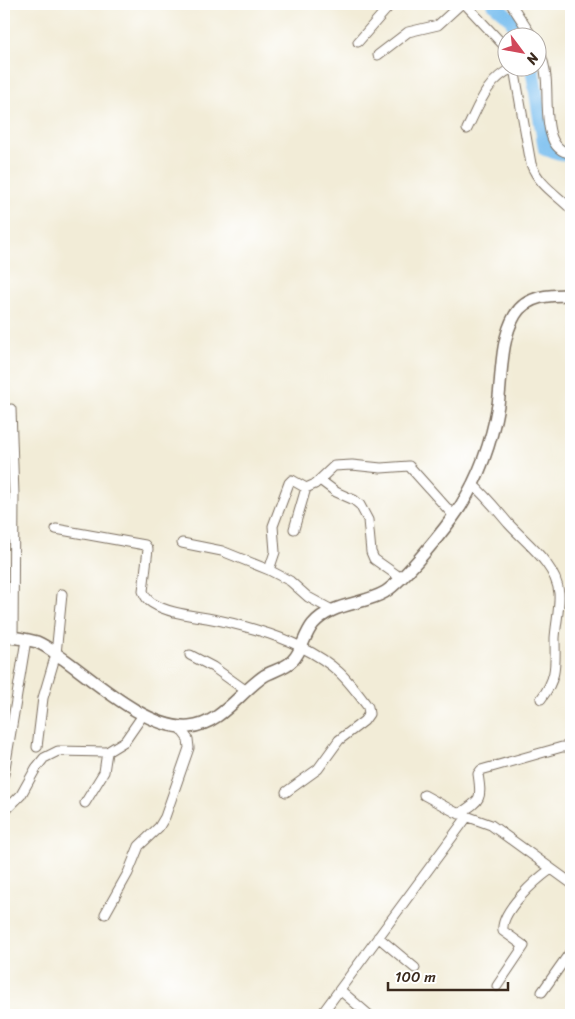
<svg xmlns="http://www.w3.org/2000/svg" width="575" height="1019" font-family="Sriracha,sans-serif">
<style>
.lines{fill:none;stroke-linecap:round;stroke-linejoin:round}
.river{stroke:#78beef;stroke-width:14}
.minor-casing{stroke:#7b6e5f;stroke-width:11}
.major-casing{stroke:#7b6e5f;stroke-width:14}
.minor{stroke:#fff;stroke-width:9}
.major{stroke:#fff;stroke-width:11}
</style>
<rect width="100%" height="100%" fill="#fff"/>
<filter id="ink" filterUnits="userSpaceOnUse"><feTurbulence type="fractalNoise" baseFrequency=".02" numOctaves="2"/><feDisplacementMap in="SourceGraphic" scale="10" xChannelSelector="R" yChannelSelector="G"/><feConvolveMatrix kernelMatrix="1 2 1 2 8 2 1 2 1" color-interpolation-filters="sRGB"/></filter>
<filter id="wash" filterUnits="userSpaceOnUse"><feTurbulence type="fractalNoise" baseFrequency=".0096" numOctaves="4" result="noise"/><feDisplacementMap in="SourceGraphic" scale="20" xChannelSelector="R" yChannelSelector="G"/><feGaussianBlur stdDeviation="1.12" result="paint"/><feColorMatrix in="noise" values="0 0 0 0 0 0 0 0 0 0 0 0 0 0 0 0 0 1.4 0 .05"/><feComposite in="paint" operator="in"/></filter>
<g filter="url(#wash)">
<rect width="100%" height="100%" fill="#f2ecd7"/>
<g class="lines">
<!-- river -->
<path class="river" d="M494 4 511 19 521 38
M532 68 545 149 571 156"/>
</g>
</g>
<g filter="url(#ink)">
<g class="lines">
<defs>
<path id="minor" d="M465 4 508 50
M511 4 533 38
M358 42 391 4
M538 47C542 57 545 66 546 77 549 99 541 151 571 153
M378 55 408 32 438 25 461 4
M514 68 531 164C539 185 556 194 571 209
M467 129C479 105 487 79 513 68
M11 409 14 495 13 637
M320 480 336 492 354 500 360 505 368 520 371 552 374 559 401 578
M472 484C486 496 496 509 508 523 526 543 556 564 559 593 560 607 556 623 555 638 555 664 558 677 541 699
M56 529 145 545 148 549 143 591C145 597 147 600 152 603 168 613 189 615 207 618 235 623 276 634 301 647 335 664 346 677 368 707L369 714 364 721 339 740 318 769 286 792
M294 529 306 488
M182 543 222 551 269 570 290 581 308 597 332 610
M269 570 275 552 273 526 289 483 292 480 306 488 315 484 334 466 352 465 381 468 409 466 453 515
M190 655 213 667 245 690
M37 747 43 698 56 654 62 594
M4 774 26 640
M424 795 455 812 491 825 571 883
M85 803 104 772 107 752
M4 812 21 795 36 768 44 758 58 751 107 752 125 741 143 715
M459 814C481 800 482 800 478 774L481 770 562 747H571
M105 914 128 873 139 846 159 827 165 817 189 748 188 739 179 727
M378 937 415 968
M497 986 524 946 503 931C500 911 537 879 551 869
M340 990 369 1015
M542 992 571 951
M321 1015 467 817"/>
<path id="major" d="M4 637C15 637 26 639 37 642 47 646 56 654 65 660 97 683 149 730 189 727 221 724 239 693 264 676 272 671 286 668 293 660 302 651 304 635 313 624 331 603 363 605 385 592 405 579 446 528 460 507 479 477 492 440 498 405 502 377 500 340 515 315 527 295 550 295 571 295"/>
</defs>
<!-- minor casing -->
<use href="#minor" class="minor-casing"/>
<!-- major casing -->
<use href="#major" class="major-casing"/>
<!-- minor -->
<use href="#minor" class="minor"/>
<!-- major -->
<use href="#major" class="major"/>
</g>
</g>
<!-- margin -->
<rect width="575" height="1019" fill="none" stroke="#fff" stroke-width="20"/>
<!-- north arrow -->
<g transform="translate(522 52) rotate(122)"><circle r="24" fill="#ffffff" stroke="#b1aaa5"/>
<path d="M0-4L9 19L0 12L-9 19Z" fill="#d1495b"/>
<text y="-8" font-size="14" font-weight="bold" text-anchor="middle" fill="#3b2a1e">N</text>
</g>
<!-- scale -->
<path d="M388 982v8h120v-8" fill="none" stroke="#3b2a1e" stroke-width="2.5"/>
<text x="395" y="982" font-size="15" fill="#3b2a1e" stroke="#ffffff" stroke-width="4" paint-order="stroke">100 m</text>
</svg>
